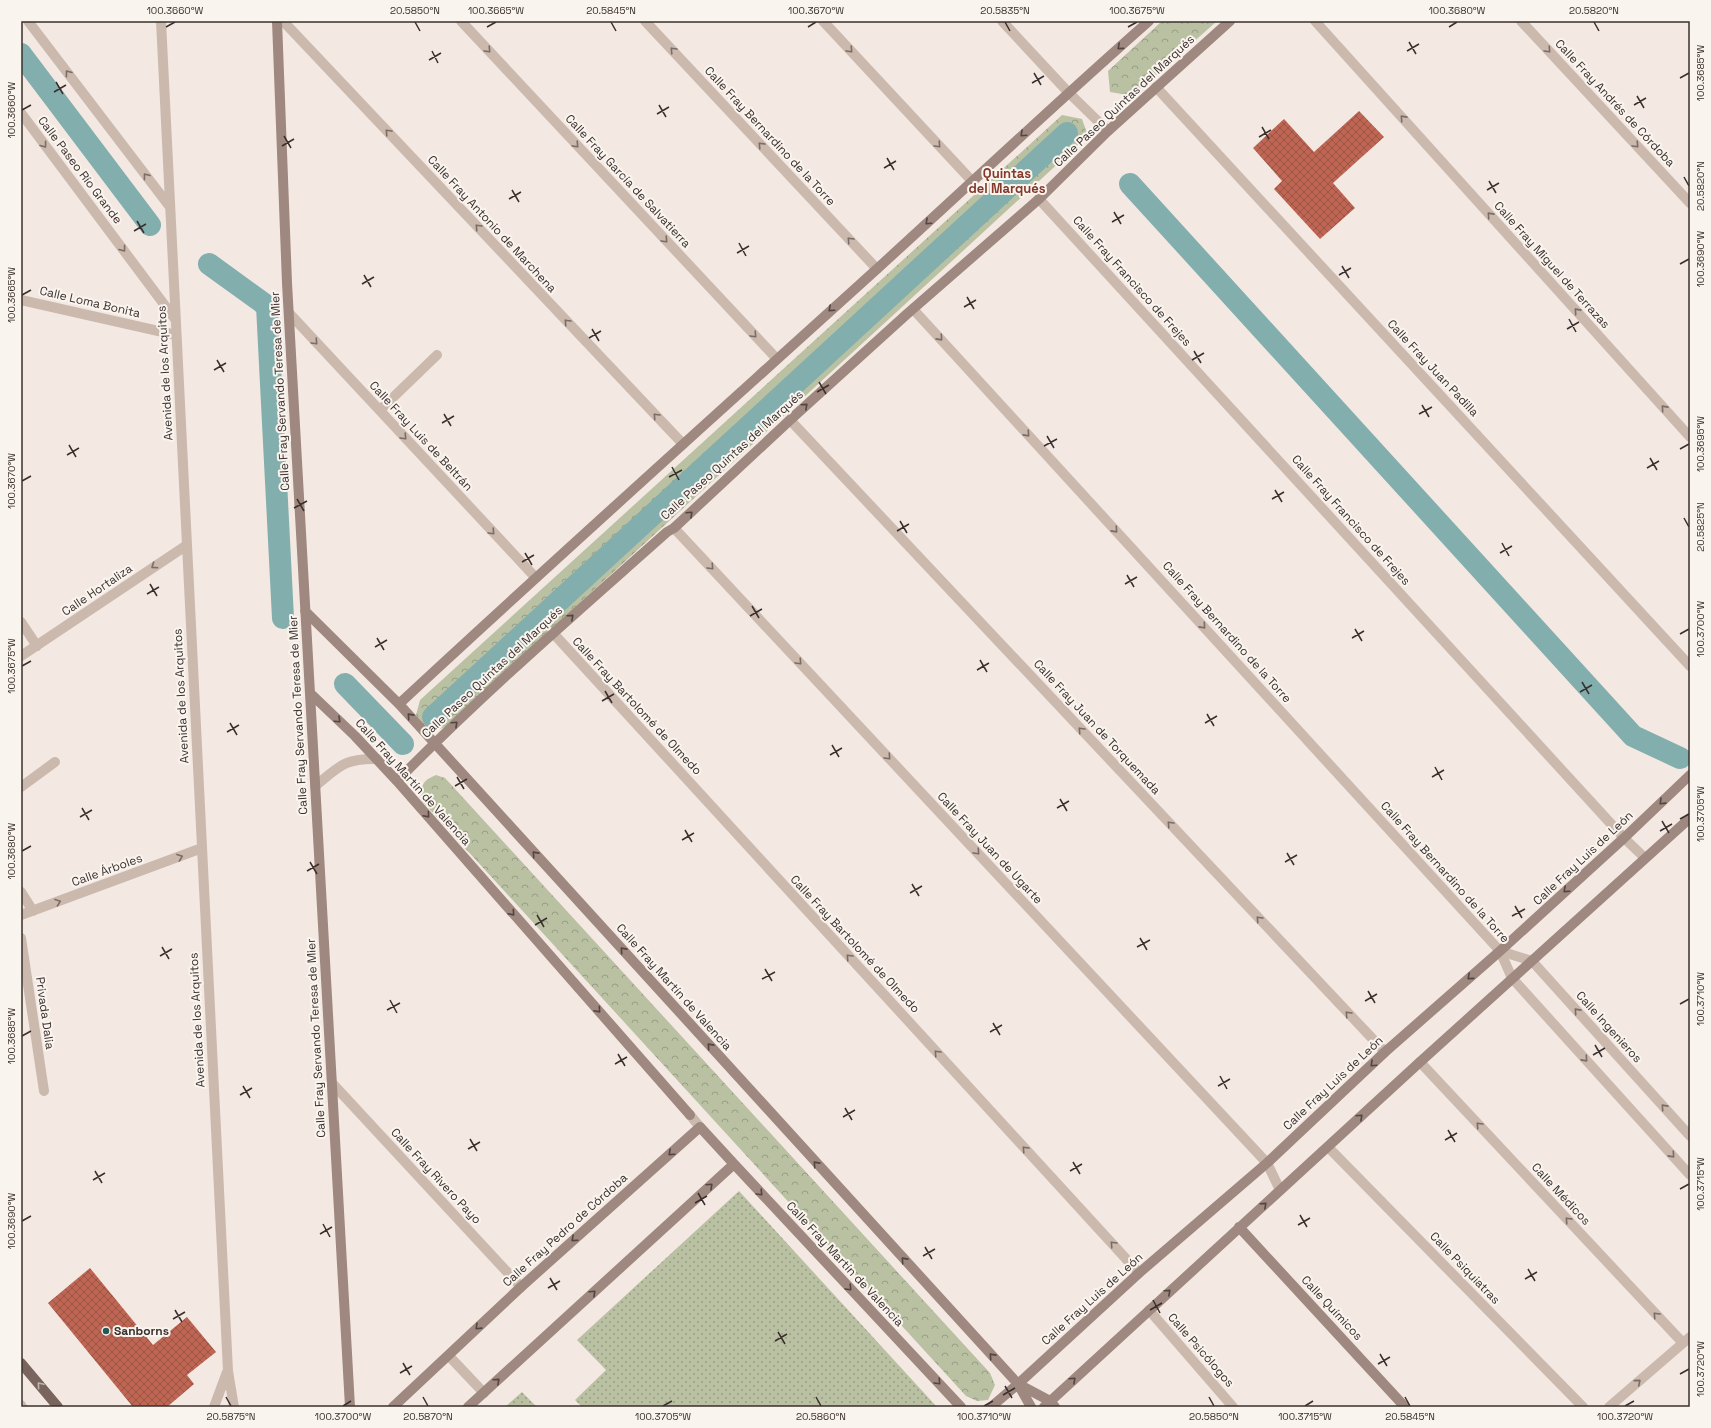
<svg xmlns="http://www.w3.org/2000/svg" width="1711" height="1428" font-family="'Space Grotesk',sans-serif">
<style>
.grass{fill:url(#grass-dots)}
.park{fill:url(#park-crowns)}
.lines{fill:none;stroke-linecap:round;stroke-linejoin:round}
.canal{stroke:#82aead;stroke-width:22}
.building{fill:url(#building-cross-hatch)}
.street{stroke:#cbb9ae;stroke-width:10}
.secondary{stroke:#9e887f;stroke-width:10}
.primary{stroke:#7a655e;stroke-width:10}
.oneway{stroke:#534541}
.oneway2{stroke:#7b6d66}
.oneway3{stroke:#c0b4ae}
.ticks{fill:none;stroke:#3a2f2c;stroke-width:1.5}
.poi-dot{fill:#235959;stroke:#faf4ef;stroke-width:1.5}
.labels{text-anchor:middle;stroke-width:4;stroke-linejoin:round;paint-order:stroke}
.street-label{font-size:12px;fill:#3a2f2c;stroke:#faf4ef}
.poi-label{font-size:12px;font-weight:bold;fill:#3a2f2c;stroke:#faf4ef;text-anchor:start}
.neighbourhood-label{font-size:13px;font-weight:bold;fill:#843829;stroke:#faf4ef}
.neatline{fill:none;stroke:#3a2f2c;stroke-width:1.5}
.ticks-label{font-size:10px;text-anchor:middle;fill:#3a2f2c}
</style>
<defs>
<pattern id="grass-dots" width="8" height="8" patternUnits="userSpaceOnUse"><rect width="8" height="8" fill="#b9c1a2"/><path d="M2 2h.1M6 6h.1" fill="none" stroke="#979d84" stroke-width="1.8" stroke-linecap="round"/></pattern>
<pattern id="park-crowns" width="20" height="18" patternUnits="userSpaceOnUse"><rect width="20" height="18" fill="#b9c1a2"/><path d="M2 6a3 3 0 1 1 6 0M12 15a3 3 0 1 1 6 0" fill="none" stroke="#979d84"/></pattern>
<pattern id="building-cross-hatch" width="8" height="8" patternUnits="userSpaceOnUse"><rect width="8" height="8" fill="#bf6553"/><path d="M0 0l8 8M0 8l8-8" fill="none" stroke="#9c5445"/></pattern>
</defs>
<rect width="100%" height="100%" fill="#f3e9e2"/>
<!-- grass -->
<path class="grass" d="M739 1191 937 1407H582L575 1400 606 1370 577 1340Z
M522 1392 537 1407H505Z"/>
<!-- park -->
<path class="park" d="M1162 21H1217L1133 96 1110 92 1108 71Z
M1062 115 1082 119 1088 136 445 727 431 733 416 715 420 700Z
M436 775 445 778 990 1373 995 1385 988 1400 977 1401 966 1396 422 801C420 786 422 781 436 775Z"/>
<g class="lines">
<!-- canal -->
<path class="canal" d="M21 54 150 225
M1130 184 1633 736 1680 758
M209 264 267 306 283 618
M345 684 403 744
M433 717 1067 133"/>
</g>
<!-- building -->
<path class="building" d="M1359 111 1384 137 1333 183 1355 208 1320 239 1274 189 1282 181 1253 148 1284 119 1314 152Z
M90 1268 153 1345 187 1317 216 1352 187 1375 194 1384 167 1407H133L48 1303Z"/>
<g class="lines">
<!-- street -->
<path class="street" d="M28 21 170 207
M161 21 228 1371 234 1407
M283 21 683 444
M461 21 776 358
M645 21 877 269
M823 21 972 181
M1002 21 1068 92 1108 131
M1315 21 1690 437
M1521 21 1690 203
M1156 87 1690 666
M21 113 175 319
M1039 199 1624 838 1645 858
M21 300 176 335
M913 309 1500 951 1512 978 1690 1175
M289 313 535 577
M380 410 437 355
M790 420 1385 1052
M674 528 1267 1163 1280 1190
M21 622 37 646
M553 633 1139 1273
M21 656 187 545
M315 786C339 767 344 758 377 759
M21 787 55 762
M21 892 33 911
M21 915 202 848
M21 938 44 1091
M1500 951 1532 961 1690 1136
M1420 1062 1683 1343
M332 1083 521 1287
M690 1115 700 1127
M1328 1147 1583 1407
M1149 1310 1233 1407
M449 1356 484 1393
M21 1405 22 1407
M214 1407 227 1372
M1609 1407 1690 1337"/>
<!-- secondary -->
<path class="secondary" d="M277 21 287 283 350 1407
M305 611 399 704 1018 1384 1031 1407
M310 693 355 736 397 781 690 1115
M399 704C557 557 718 413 878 268 968 186 1057 102 1149 21
M397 781C483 693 576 613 667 532L674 528 790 420 907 314 1039 199 1108 131 1230 21
M1239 1227 1405 1407
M1018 1384 1050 1401 1055 1407
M393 1407 521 1287 700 1127 734 1164 961 1407
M468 1407 734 1164
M991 1407 1018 1384 1139 1273 1267 1163 1385 1052 1500 951 1624 838 1690 775
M1044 1407 1420 1062 1690 818"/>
<!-- primary -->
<path class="primary" d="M21 1363 58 1407"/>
</g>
<!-- one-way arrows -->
<defs><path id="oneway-chevron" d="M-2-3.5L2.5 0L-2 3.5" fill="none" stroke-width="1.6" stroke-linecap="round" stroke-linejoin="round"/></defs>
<g class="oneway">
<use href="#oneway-chevron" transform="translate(1120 47) rotate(139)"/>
<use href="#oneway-chevron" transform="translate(1023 134) rotate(137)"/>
<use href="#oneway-chevron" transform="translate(928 222) rotate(137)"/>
<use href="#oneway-chevron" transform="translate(831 309) rotate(138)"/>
<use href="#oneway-chevron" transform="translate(805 406) rotate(-42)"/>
<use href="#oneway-chevron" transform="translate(690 514) rotate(-43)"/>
<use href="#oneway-chevron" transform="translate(571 617) rotate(-42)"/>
<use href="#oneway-chevron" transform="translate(410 716) rotate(-132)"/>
<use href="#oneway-chevron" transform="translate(338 720) rotate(43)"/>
<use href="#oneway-chevron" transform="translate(455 724) rotate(-43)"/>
<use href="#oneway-chevron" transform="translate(1662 802) rotate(136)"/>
<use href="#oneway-chevron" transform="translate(427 815) rotate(49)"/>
<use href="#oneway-chevron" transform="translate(535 854) rotate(-132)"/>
<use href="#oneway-chevron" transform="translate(1566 890) rotate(138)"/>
<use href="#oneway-chevron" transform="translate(512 913) rotate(49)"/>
<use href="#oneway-chevron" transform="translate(623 950) rotate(-132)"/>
<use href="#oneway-chevron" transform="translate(1470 977) rotate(139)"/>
<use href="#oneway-chevron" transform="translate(598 1010) rotate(49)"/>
<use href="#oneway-chevron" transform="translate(710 1046) rotate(-132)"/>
<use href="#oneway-chevron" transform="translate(1373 1064) rotate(137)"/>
<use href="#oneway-chevron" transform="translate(1360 1117) rotate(-43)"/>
<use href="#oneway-chevron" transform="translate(671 1153) rotate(138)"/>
<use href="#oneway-chevron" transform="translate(816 1164) rotate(-132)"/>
<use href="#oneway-chevron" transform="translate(710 1186) rotate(-43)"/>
<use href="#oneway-chevron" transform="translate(760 1193) rotate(47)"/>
<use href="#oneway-chevron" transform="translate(1264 1205) rotate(-42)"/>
<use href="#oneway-chevron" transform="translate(574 1239) rotate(138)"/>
<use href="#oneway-chevron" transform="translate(904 1260) rotate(-132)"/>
<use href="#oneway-chevron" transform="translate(849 1288) rotate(47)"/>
<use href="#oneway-chevron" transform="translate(1168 1292) rotate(-42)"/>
<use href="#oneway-chevron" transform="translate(593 1293) rotate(-43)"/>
<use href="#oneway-chevron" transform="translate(478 1327) rotate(136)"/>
<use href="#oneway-chevron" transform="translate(992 1356) rotate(-132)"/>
<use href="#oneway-chevron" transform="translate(1073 1380) rotate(-43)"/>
<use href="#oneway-chevron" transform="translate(497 1381) rotate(-42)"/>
<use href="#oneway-chevron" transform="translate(938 1382) rotate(47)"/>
</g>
<g class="oneway2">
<use href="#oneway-chevron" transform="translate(488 50) rotate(47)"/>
<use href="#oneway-chevron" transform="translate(673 50) rotate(-133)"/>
<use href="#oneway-chevron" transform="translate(850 50) rotate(47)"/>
<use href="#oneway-chevron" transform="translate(1548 50) rotate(47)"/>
<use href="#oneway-chevron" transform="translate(68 73) rotate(-127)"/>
<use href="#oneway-chevron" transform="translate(1403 118) rotate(-132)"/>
<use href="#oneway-chevron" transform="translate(388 132) rotate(-133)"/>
<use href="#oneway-chevron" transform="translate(44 145) rotate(53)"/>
<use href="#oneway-chevron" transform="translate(576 145) rotate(47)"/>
<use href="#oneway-chevron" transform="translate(761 145) rotate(-133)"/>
<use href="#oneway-chevron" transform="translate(938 145) rotate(47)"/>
<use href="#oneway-chevron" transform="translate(1636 145) rotate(47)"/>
<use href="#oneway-chevron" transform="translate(146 176) rotate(-127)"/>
<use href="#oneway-chevron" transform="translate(1490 215) rotate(-132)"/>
<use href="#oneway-chevron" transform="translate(478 227) rotate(-133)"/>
<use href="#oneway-chevron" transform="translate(665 240) rotate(47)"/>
<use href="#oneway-chevron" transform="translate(850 240) rotate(-133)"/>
<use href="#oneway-chevron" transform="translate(123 249) rotate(53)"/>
<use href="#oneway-chevron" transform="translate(1577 311) rotate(-132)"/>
<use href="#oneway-chevron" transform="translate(567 322) rotate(-133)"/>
<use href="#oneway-chevron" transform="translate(754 335) rotate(47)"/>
<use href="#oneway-chevron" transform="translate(940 338) rotate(48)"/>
<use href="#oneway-chevron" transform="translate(315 342) rotate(47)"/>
<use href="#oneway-chevron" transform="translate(1664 408) rotate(-132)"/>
<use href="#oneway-chevron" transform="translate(656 416) rotate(-133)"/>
<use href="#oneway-chevron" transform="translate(1027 434) rotate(48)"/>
<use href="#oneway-chevron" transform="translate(404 437) rotate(47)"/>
<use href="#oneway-chevron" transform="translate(1115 530) rotate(48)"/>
<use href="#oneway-chevron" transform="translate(492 532) rotate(47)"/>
<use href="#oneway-chevron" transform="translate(154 566) rotate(146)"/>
<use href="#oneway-chevron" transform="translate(711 567) rotate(47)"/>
<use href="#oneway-chevron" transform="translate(1203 626) rotate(48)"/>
<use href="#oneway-chevron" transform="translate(799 662) rotate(47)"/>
<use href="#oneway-chevron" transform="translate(1081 730) rotate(-133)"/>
<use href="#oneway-chevron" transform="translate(888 757) rotate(47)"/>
<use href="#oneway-chevron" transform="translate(1170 824) rotate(-133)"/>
<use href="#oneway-chevron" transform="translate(977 852) rotate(47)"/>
<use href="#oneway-chevron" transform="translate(180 857) rotate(-20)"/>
<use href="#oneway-chevron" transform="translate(58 902) rotate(-20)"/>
<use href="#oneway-chevron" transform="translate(1259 919) rotate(-133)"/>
<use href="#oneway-chevron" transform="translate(849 957) rotate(-133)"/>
<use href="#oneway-chevron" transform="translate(1577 1011) rotate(-132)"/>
<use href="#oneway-chevron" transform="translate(1348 1014) rotate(-133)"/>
<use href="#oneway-chevron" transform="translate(937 1053) rotate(-133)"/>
<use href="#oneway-chevron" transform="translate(1585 1059) rotate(48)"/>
<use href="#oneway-chevron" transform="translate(1664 1107) rotate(-132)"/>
<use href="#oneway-chevron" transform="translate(1479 1125) rotate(-133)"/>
<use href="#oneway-chevron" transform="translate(1025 1149) rotate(-133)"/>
<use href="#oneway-chevron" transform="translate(1672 1155) rotate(48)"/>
<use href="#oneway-chevron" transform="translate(1568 1220) rotate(-133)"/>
<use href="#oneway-chevron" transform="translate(1113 1244) rotate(-133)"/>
<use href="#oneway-chevron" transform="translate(1656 1315) rotate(-133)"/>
<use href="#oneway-chevron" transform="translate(1638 1382) rotate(-40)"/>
</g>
<use class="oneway3" href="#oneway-chevron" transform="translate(40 1385) rotate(-130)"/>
<!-- ticks -->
<path class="ticks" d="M415 22 420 31M611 22 616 31M1005 22 1010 31M1594 22 1599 31M166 27 175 22M487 27 496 22M808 27 816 22M1128 27 1137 22M1449 27 1457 22M1409 42 1416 54M432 51 438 63M1407 51 1419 44M429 60 441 53M1034 73 1041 85M1680 78 1689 73M56 82 63 94M1032 83 1044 76M54 92 66 85M1637 96 1644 108M659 105 666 117M1634 105 1646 98M22 110 31 105M657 114 669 107M1262 127 1269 139M284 136 291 148M1259 137 1271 130M282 146 294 139M887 158 894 170M884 168 896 161M1684 177 1689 186M1489 181 1496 193M512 190 519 202M1487 190 1499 183M509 199 521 192M1114 212 1121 224M137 221 144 233M1112 222 1124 215M134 231 146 224M739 243 746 256M737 253 749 246M1680 264 1689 259M1342 266 1349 278M364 275 371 287M1339 275 1351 268M362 284 374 277M22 295 31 290M967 297 974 309M964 307 976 300M1569 319 1576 332M592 329 599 341M1567 329 1579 322M589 338 601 331M1194 351 1201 363M217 360 224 372M1192 360 1204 353M214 370 226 363M819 382 826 394M817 392 829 385M1422 405 1429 417M444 414 451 426M1419 414 1432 407M442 423 454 416M1047 436 1054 448M69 445 76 457M1044 446 1057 439M1680 449 1689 444M67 455 79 448M1650 458 1657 470M672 467 679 480M1647 468 1659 461M669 477 682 470M22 481 31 476M1275 490 1282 502M297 499 304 511M1272 499 1284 492M294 508 307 501M1684 518 1689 527M900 521 907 533M897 531 909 524M1502 543 1509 556M525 553 532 565M1500 553 1512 546M522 562 534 555M1127 575 1134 587M150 584 157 596M1125 584 1137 577M147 594 159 587M752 606 759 618M750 616 762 609M1355 629 1362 641M1680 634 1689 629M377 638 384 650M1352 638 1364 631M375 647 387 640M980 660 987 672M22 666 31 661M977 670 989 663M1582 682 1589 694M605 691 612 703M1580 692 1592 685M602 701 614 694M1207 714 1214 726M230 723 237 735M1205 723 1217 716M227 732 239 725M832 745 839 757M830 755 842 748M1435 767 1442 780M457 777 464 789M1432 777 1444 770M455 786 467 779M1060 799 1067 811M82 808 89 820M1057 808 1069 801M80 817 92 810M1680 819 1689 814M1662 821 1669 833M685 830 692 842M1660 831 1672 824M682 840 694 833M22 851 31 846M1287 853 1294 865M310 862 317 874M1285 862 1297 855M307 871 319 864M912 884 919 896M910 893 922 886M1515 906 1522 918M537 915 544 927M1512 916 1525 909M535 925 547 918M1140 938 1147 950M162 947 169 959M1137 947 1150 940M160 956 172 949M765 969 772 981M762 979 775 972M1368 991 1375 1003M390 1000 397 1013M1365 1001 1377 994M1680 1004 1689 999M387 1010 400 1003M993 1023 1000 1035M990 1032 1002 1025M22 1036 31 1031M1595 1045 1602 1057M618 1054 625 1066M1593 1055 1605 1048M615 1064 627 1057M1220 1076 1227 1089M243 1086 250 1098M1218 1086 1230 1079M240 1095 252 1088M845 1108 852 1120M843 1117 855 1110M1448 1130 1455 1142M470 1139 477 1151M1445 1140 1457 1133M468 1149 480 1142M1073 1162 1080 1174M95 1171 102 1183M1070 1171 1082 1164M93 1180 105 1173M1680 1189 1689 1184M698 1193 705 1205M695 1203 707 1196M1300 1215 1307 1227M22 1221 31 1216M323 1224 330 1237M1298 1225 1310 1218M320 1234 332 1227M925 1247 932 1259M923 1256 935 1249M1528 1269 1535 1281M550 1278 557 1290M1525 1279 1537 1272M548 1288 560 1281M1153 1300 1160 1313M175 1310 182 1322M1150 1310 1162 1303M173 1319 185 1312M778 1332 785 1344M775 1341 787 1334M1380 1354 1387 1366M403 1363 410 1375M1378 1364 1390 1357M400 1373 412 1366M1680 1374 1689 1369M1005 1386 1012 1398M1003 1395 1015 1388M226 1397 231 1406M423 1397 428 1406M816 1397 821 1406M1209 1397 1214 1406M1405 1397 1410 1406M343 1406 351 1401M663 1406 672 1401M984 1406 993 1401M1305 1406 1313 1401M1625 1406 1634 1401"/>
<!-- markers -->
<circle class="poi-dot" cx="106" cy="1331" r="4"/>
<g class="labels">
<!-- street labels -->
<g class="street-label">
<text transform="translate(1124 101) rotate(-43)" y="4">Calle Paseo Quintas del Marqués</text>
<text transform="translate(1615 103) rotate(47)" y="4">Calle Fray Andrés de Córdoba</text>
<text transform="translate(770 136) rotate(47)" y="4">Calle Fray Bernardino de la Torre</text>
<text transform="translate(80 170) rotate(53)" y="4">Calle Paseo Río Grande</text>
<text transform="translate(628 181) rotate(47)" y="4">Calle Fray García de Salvatierra</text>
<text transform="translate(492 224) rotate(47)" y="4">Calle Fray Antonio de Marchena</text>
<text transform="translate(1552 265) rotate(48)" y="4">Calle Fray Miguel de Terrazas</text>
<text transform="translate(1132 281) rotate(48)" y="4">Calle Fray Francisco de Frejes</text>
<text transform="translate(90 302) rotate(13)" y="4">Calle Loma Bonita</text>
<text transform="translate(1433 368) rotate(47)" y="4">Calle Fray Juan Padilla</text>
<text transform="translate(165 373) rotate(-93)" y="4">Avenida de los Arquitos</text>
<text transform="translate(280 391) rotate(-93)" y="4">Calle Fray Servando Teresa de Mier</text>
<text transform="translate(421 436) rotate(47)" y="4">Calle Fray Luis de Beltrán</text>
<text transform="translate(732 455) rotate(-42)" y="4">Calle Paseo Quintas del Marqués</text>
<text transform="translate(1351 520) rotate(48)" y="4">Calle Fray Francisco de Frejes</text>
<text transform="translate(97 590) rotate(-34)" y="4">Calle Hortaliza</text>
<text transform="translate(1227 632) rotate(48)" y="4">Calle Fray Bernardino de la Torre</text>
<text transform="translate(492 672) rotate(-43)" y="4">Calle Paseo Quintas del Marqués</text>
<text transform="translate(181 696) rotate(-93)" y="4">Avenida de los Arquitos</text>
<text transform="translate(637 706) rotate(47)" y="4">Calle Fray Bartolomé de Olmedo</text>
<text transform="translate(298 715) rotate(-93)" y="4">Calle Fray Servando Teresa de Mier</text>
<text transform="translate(1097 727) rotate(47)" y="4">Calle Fray Juan de Torquemada</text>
<text transform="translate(413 782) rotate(48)" y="4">Calle Fray Martín de Valencia</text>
<text transform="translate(990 848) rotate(47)" y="4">Calle Fray Juan de Ugarte</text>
<text transform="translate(1583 858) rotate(-43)" y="4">Calle Fray Luis de León</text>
<text transform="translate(107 870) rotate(-20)" y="4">Calle Árboles</text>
<text transform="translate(1445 872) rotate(48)" y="4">Calle Fray Bernardino de la Torre</text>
<text transform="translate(855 944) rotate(47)" y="4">Calle Fray Bartolomé de Olmedo</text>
<text transform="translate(674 987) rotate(48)" y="4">Calle Fray Martín de Valencia</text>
<text transform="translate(45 1013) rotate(82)" y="4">Privada Dalia</text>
<text transform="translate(197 1020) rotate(-93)" y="4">Avenida de los Arquitos</text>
<text transform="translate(1609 1027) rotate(48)" y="4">Calle Ingenieros</text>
<text transform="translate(316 1038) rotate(-93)" y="4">Calle Fray Servando Teresa de Mier</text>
<text transform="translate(1333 1083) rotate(-43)" y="4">Calle Fray Luis de León</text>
<text transform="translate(436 1176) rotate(47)" y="4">Calle Fray Rivero Payo</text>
<text transform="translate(1561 1194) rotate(47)" y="4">Calle Médicos</text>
<text transform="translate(565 1230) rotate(-42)" y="4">Calle Fray Pedro de Córdoba</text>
<text transform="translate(845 1264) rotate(47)" y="4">Calle Fray Martín de Valencia</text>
<text transform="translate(1465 1268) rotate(46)" y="4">Calle Psiquiatras</text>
<text transform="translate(1092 1299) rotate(-42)" y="4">Calle Fray Luis de León</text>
<text transform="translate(1332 1308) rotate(47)" y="4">Calle Químicos</text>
<text transform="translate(1201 1350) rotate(49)" y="4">Calle Psicólogos</text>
</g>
<!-- poi labels -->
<g class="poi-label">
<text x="114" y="1335">Sanborns</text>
</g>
<!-- neighbourhood labels -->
<g class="neighbourhood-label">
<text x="1007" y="178">Quintas<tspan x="1007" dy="15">del Marqués</tspan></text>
</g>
</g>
<!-- border -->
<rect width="1711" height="1428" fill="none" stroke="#faf4ef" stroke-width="44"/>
<rect x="22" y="22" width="1667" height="1384" class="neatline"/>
<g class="ticks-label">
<text x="175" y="14">100.3660°W</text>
<text x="415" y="14">20.5850°N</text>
<text x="496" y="14">100.3665°W</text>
<text x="611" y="14">20.5845°N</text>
<text x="816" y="14">100.3670°W</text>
<text x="1005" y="14">20.5835°N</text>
<text x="1137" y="14">100.3675°W</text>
<text x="1457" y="14">100.3680°W</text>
<text x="1594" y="14">20.5820°N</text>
<text transform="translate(1700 73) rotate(-90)" y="4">100.3685°W</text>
<text transform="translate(11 110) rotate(-90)" y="4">100.3660°W</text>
<text transform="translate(1700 186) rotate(-90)" y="4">20.5820°N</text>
<text transform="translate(1700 259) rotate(-90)" y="4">100.3690°W</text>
<text transform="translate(11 295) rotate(-90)" y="4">100.3665°W</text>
<text transform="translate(1700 444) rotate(-90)" y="4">100.3695°W</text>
<text transform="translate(11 481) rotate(-90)" y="4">100.3670°W</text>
<text transform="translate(1700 527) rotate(-90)" y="4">20.5825°N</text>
<text transform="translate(1700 629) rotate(-90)" y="4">100.3700°W</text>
<text transform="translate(11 666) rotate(-90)" y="4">100.3675°W</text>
<text transform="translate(1700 814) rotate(-90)" y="4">100.3705°W</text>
<text transform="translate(11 851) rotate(-90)" y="4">100.3680°W</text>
<text transform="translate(1700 999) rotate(-90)" y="4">100.3710°W</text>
<text transform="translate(11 1036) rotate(-90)" y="4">100.3685°W</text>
<text transform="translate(1700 1184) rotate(-90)" y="4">100.3715°W</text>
<text transform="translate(11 1221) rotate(-90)" y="4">100.3690°W</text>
<text transform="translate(1700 1369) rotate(-90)" y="4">100.3720°W</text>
<text x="231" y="1420">20.5875°N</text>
<text x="343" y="1420">100.3700°W</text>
<text x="428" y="1420">20.5870°N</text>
<text x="663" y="1420">100.3705°W</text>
<text x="821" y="1420">20.5860°N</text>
<text x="984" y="1420">100.3710°W</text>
<text x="1214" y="1420">20.5850°N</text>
<text x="1305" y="1420">100.3715°W</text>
<text x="1410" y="1420">20.5845°N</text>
<text x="1625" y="1420">100.3720°W</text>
</g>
</svg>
